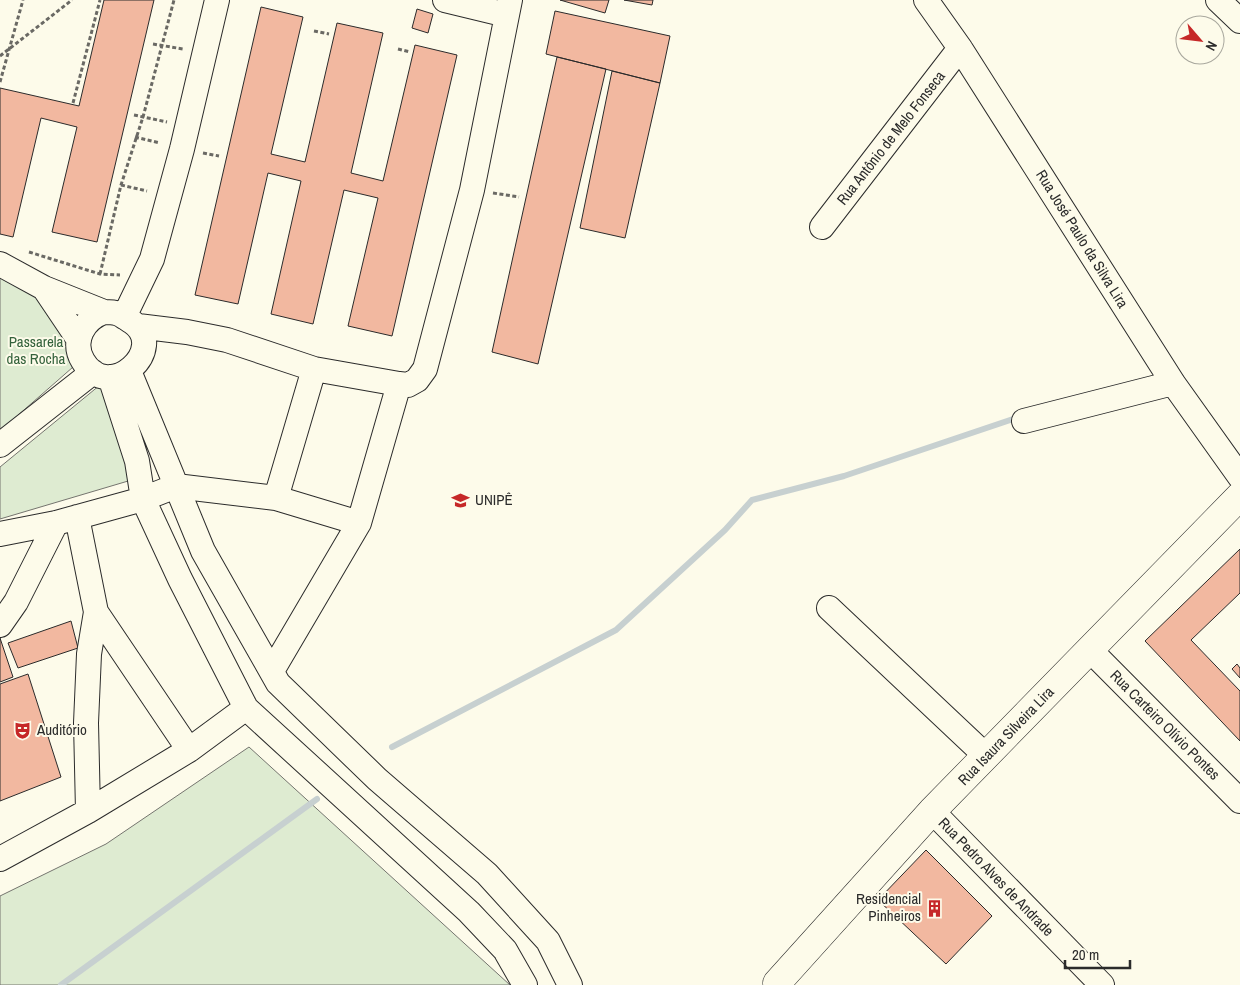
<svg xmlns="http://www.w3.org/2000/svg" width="1240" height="985" font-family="'Archivo Narrow',sans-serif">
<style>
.green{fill:#deebd1;stroke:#74746e}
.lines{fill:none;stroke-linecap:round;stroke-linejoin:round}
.stream{stroke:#c7d0d0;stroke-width:6}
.building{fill:#f2b8a0;stroke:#2b2b2b}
.minor-casing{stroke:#2b2b2b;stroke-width:26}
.major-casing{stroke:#2b2b2b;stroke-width:29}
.path{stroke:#6a6964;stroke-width:3;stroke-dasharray:4 2.5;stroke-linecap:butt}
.minor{stroke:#fdfbea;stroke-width:24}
.major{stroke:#fdfbea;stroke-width:28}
.labels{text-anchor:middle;stroke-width:4;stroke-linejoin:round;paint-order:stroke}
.street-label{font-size:15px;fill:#2b2b2b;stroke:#fdfbea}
.park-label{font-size:15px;fill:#34623c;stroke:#fdfbea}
.poi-label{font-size:15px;fill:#2b2b2b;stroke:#fdfbea;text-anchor:start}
</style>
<rect width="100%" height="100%" fill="#fdfbea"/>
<!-- green -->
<path class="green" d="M0 273 53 302 81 360 0 431Z
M100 385 133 412 145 476 0 519V467Z
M249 747 510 985H0V896L106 844Z"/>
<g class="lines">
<!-- stream -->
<path class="stream" d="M392 747 616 630 725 530 752 500 844 476 1019 417
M61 985 317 799"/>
</g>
<!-- building -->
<path class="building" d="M104 0H154L97 242 52 232 77 127 41 118 13 237 0 234V88L79 106Z
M560 0H609L605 13Z
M624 0H653L652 5Z
M261 7 303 17 271 154 305 162 337 23 383 33 351 173 383 181 415 45 457 55 392 336 348 326 378 198 344 190 313 324 271 314 301 181 268 173 238 304 195 295Z
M417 9 433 14 428 33 412 28Z
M555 11 670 36 660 83 546 54Z
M557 57 606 69 538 364 492 352Z
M612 71 660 83 625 238 580 228Z
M1240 549V593L1191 640 1240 691V741L1145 641Z
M71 621 78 648 18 668 8 643Z
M0 638 13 677 0 682Z
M1237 664 1240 668V678L1232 669Z
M28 674 61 777 0 801V684Z
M926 850 992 916 946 964 878 900Z"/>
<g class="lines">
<defs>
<path id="minor" d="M445 0 507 15
M926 0 960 48 1173 383 1240 477
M1218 0 1240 21
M822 227 960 48
M0 264 44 288 104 312
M44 288 79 340
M104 312C119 312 120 314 132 322 170 348 109 405 83 361 71 341 84 319 104 312Z
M124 317 152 259 182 149 217 0
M138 326 187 332 227 340 314 369 399 384 408 385 417 380 425 369 472 190 510 0
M129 371 203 551 278 683 377 779 487 874 548 941 570 985
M110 377 137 461 143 499 180 579 246 708 469 912 505 950 525 985
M1024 421 1173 383
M0 445 93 372
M276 498 314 369
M77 517 96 612 189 750
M0 534 56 523 143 499 176 486 276 498 359 523
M829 608 986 756
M0 625 16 602 56 523
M1090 650 1240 801
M272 671 359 523 399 384
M88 811 86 723 89 654 96 612
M932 811 1102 985
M0 859 88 811 189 750 246 708"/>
<path id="major" d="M780 985 777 983 932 811 1240 496"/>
</defs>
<!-- minor casing -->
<use href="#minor" class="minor-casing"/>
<!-- major casing -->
<use href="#major" class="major-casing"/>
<!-- path -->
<path class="path" d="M314 31 329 34
M153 44 183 49
M398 49 410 52
M0 56 72 0
M0 82 23 0
M73 103 100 0
M134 115 167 122
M135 137 160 143
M203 153 219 156
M121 185 147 191
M493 193 519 197
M29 252 100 274 120 275
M100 274 121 185 143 117 174 0"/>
<!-- minor -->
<use href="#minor" class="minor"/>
<!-- major -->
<use href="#major" class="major"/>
</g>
<!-- icons -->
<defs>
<symbol id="university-bare" viewBox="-9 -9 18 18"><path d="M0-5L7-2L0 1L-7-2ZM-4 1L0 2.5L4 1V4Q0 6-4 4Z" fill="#c62828" stroke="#fdfbea" stroke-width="2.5" paint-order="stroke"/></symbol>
<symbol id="theatre-bare" viewBox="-9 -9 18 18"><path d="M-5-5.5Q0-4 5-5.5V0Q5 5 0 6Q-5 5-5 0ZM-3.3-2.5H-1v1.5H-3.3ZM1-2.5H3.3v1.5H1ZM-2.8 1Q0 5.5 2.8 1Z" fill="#c62828" stroke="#fdfbea" stroke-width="2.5" paint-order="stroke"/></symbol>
<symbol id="building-bare" viewBox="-9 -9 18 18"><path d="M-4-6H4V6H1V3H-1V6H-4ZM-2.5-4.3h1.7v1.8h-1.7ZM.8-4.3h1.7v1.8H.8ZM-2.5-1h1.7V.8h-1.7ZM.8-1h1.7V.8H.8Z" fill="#c62828" stroke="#fdfbea" stroke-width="2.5" paint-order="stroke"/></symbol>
</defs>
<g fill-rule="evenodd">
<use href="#university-bare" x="448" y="488" width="25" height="25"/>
<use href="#theatre-bare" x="10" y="718" width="25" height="25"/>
<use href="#building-bare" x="922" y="896" width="25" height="25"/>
</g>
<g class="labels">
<!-- street labels -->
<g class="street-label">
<text transform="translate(891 138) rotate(-52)" y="5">Rua Antônio de Melo Fonseca</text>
<text transform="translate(1082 239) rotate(58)" y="5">Rua José Paulo da Silva Lira</text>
<text transform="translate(1165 725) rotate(45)" y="5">Rua Carteiro Olívio Pontes</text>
<text transform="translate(1006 736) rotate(-46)" y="5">Rua Isaura Silveira Lira</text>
<text transform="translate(996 877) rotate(46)" y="5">Rua Pedro Alves de Andrade</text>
</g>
<!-- park labels -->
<g class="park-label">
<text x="36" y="347">Passarela<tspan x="36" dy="17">das Rocha</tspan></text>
</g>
<!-- poi labels -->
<g class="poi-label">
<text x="475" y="505">UNIPÊ</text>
<text x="37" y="735">Auditório</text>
<text x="921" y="904" text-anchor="end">Residencial<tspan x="921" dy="17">Pinheiros</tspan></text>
</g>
</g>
<!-- north arrow -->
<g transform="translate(1200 40) rotate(118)"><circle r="24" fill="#fdfbea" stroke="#a9a89e"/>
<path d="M0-4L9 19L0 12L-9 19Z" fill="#c62828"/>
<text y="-8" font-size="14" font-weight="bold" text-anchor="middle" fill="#2b2b2b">N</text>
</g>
<!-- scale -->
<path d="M1065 960v8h65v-8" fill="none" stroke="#2b2b2b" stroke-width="2.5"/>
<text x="1072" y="960" font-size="15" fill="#2b2b2b" stroke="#fdfbea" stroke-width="4" paint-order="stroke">20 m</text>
</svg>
